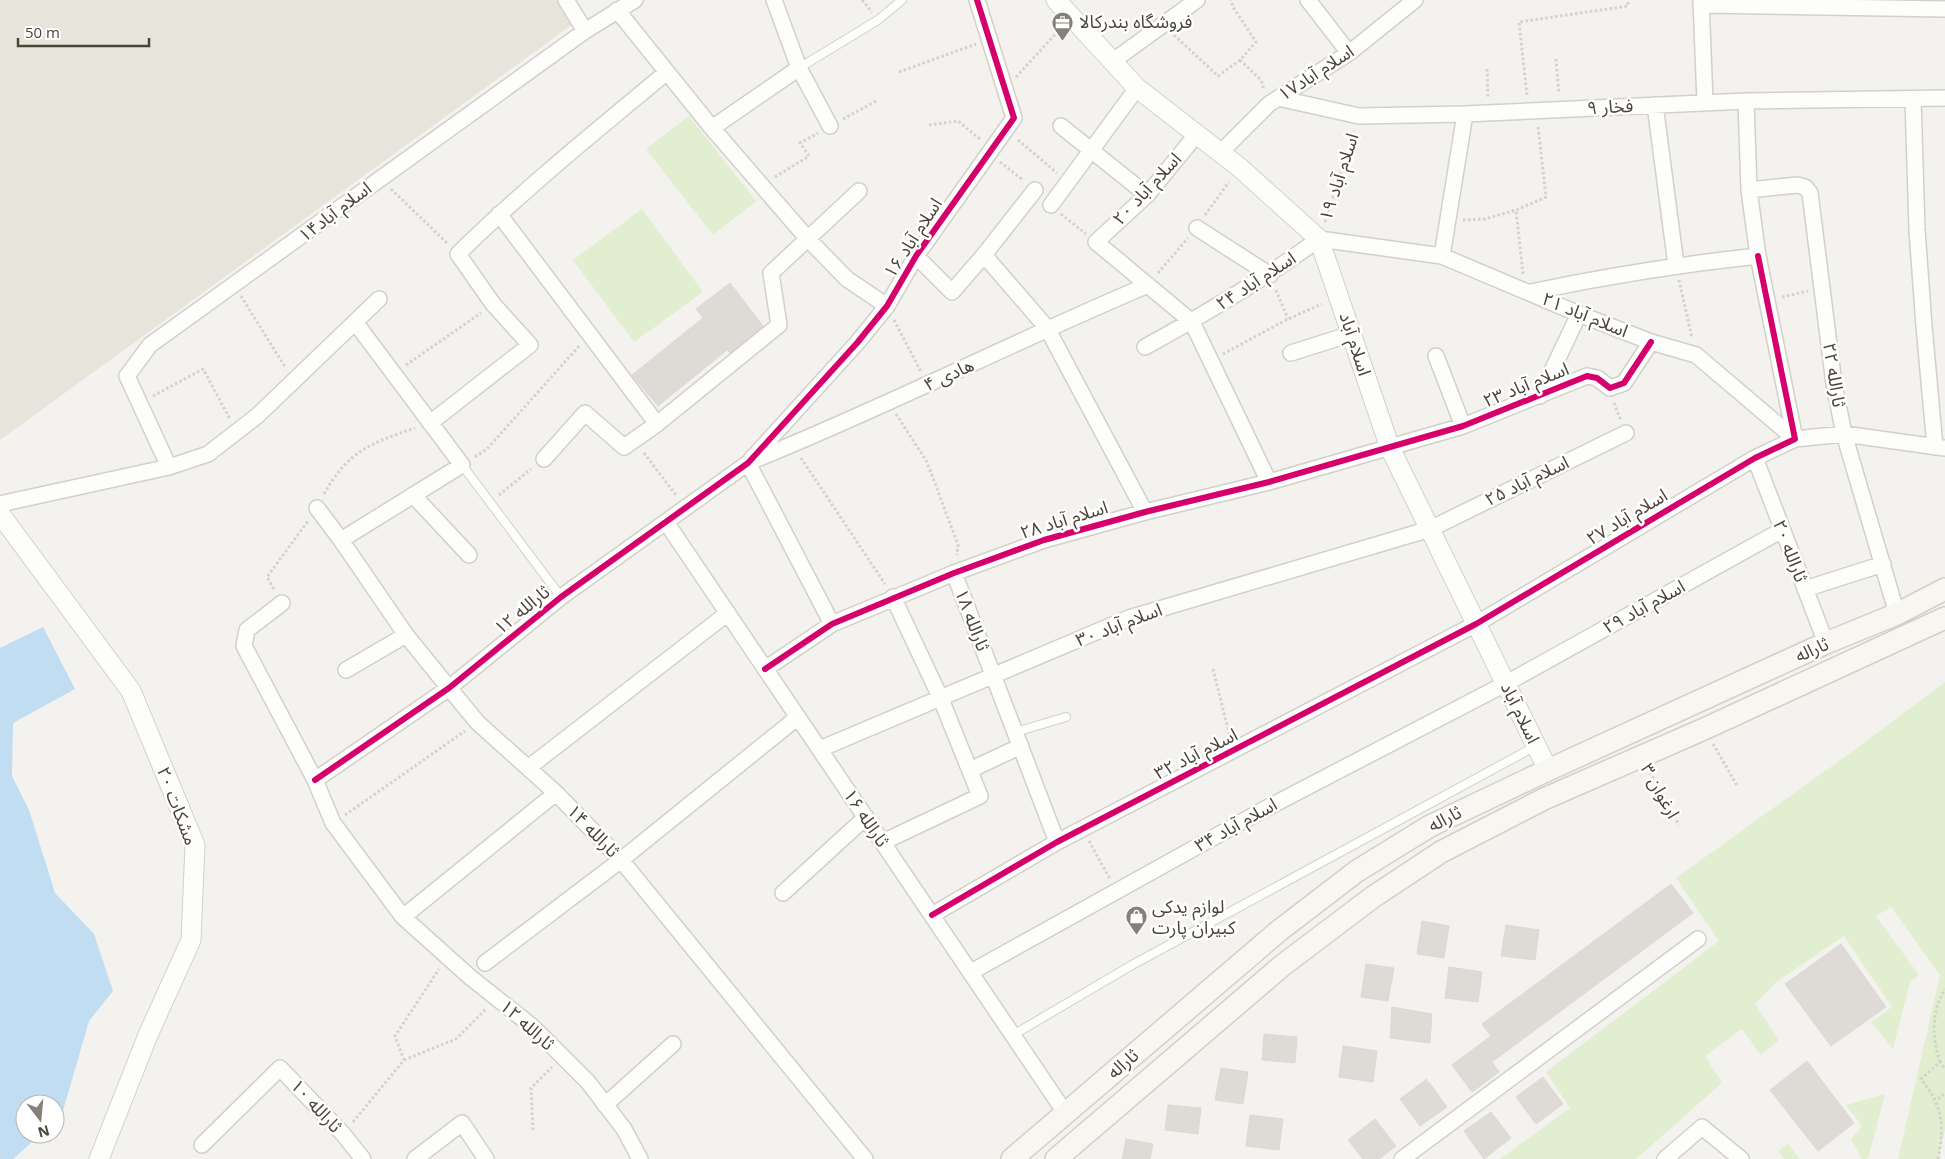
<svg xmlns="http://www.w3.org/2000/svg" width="1945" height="1159" font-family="'Open Sans','Noto Sans Arabic',sans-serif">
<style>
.residential{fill:#e7e4dc}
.green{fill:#e1eecf}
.water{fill:#c0ddf1}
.building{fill:#dedbd6;stroke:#dcd9d4}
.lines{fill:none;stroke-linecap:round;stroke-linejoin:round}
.service-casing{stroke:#d2d0cb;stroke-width:10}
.minor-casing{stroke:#d2d0cb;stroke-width:18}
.tertiary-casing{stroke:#d2d0cb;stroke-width:21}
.secondary-casing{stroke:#d3cfc5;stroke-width:24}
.path{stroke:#d3d2cc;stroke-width:3;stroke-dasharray:2.5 2.5;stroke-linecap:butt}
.service{stroke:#fdfdfc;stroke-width:8}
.minor{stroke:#fdfdfc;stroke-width:15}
.tertiary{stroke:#fdfdfc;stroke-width:19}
.secondary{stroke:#f7f6f1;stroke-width:21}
.cycleway-casing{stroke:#fff;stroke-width:9}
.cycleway{stroke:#d6006c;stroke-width:6}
.labels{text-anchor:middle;stroke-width:5;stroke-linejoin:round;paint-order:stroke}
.poi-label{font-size:18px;fill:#4b4439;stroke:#fff;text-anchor:start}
.street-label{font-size:18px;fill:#4b4439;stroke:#fff}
</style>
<rect width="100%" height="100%" fill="#f4f2ee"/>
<!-- residential -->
<path class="residential" d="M0 0H556L573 24 0 440Z"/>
<!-- green -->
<path class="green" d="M689 116 756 201 713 235 646 149Z
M642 209 703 292 634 342 573 260Z
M1945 682V1130L1938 1159H1898L1940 975 1891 907 1876 916 1919 975 1910 982 1893 1049 1871 1022 1892 1007 1844 936 1776 982 1755 1004 1779 1040 1761 1055 1742 1029 1705 1056 1722 1083 1636 1159H1500L1570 1108 1546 1072 1719 941 1676 878 1846 756Z
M1885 1094 1868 1159H1862L1851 1139 1862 1126 1846 1105Z
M1788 1144 1800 1159H1784L1778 1151Z"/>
<!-- water -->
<path class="water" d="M43 627 75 689 13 723 12 776 29 810 55 893 94 934 113 991 89 1021 62 1114 55 1121V1104H25V1134H41L13 1159H0V648Z"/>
<!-- building -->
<path class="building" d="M730 283 763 326 730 353 727 350 658 406 632 375 703 318 696 309Z
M1671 884 1693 913 1492 1062 1499 1072 1472 1092 1452 1065 1491 1036 1482 1024Z
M1422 921 1449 926 1444 958 1417 954Z
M1506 925 1539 930 1535 960 1501 956Z
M1841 944 1886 1007 1831 1046 1785 984Z
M1366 964 1394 968 1388 1001 1361 997Z
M1449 967 1482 972 1478 1002 1445 998Z
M1392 1007 1432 1014 1430 1043 1390 1038Z
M1264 1034 1297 1037 1295 1063 1262 1060Z
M1343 1046 1377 1051 1373 1082 1339 1077Z
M1807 1061 1854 1123 1818 1151 1770 1090Z
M1221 1068 1248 1072 1243 1104 1215 1100Z
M1543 1077 1563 1104 1536 1124 1516 1097Z
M1427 1079V1084L1429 1082 1447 1107 1420 1126 1400 1099Z
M1168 1105 1201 1108 1198 1134 1165 1130Z
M1491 1112 1511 1138 1484 1159 1464 1131Z
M1250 1115 1283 1119 1279 1150 1246 1146Z
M1375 1119 1396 1146 1379 1159H1363L1348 1140Z
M1126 1139 1153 1144 1150 1159H1122Z"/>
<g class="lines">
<defs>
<path id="service" d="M799 68 878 20 902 0
M462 465 561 597
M1016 732 1066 717
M1013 1035 1132 965 1536 746"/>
<path id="minor" d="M566 0 585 31
M1308 0 1349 53
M1701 0 1705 102
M1702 5 1945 9
M617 10 712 128 807 238 847 279 887 306
M1113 61 1197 0
M799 68 830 126
M1278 98 1359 116 1465 114 1746 101 1945 98
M1913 99 1917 230 1924 326 1935 447
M1655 105 1676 265
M1061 126 1147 195
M712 128 799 68 774 0
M1197 134 1147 195 1096 242 1192 322 1269 482
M1221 152 1269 104 1349 53 1415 0
M1749 190 1797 185 1805 187 1810 193 1834 384 1844 434 1897 614
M1051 205 1137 88
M499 214 657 424
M1197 228 1270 275
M984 255 1047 328 1145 512
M916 256 952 292 984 255 1035 190
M1442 256 1465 114
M1531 292C1607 276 1682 264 1758 256L1749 190 1746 101
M1145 347C1205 314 1264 279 1319 239L1442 256 1579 314 1651 342 1696 355 1795 439 1844 434 1945 448
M1291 353 1351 334
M1436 356 1463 426
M1540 396 1579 314
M430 423 530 345 493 304 458 254C524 189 596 131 667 72
M1755 458 1826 643
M544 459 585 413 624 447 657 424 779 325 771 273 859 191
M752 461C886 407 1015 341 1148 285
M748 463 832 624
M169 467 127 376 150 345 585 31 635 0
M413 495 469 555
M0 504 169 467 208 454 257 416 379 299
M317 508 341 540 406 635 449 688 478 723 556 793 621 860 865 1159
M666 522 1066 1114
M341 540 462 465 355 322
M954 573 1057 842
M1805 589 1883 564
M282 603 247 630 244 646 315 780 333 823 403 917 470 977 533 1027 588 1082 624 1129 640 1159
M765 669 832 624 954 573 1044 540 1145 512 1269 482 1463 426 1587 376 1597 378 1610 388 1624 383 1651 342
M346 670 406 635
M820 749 1129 618 1430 529 1626 433
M528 768 728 613
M970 770 1021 746
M315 780 449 688 561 597 748 463 857 343 887 306 916 256 1014 118 977 0
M883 842 980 796 941 699 893 597
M783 893 866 817
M932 915 1057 842 1476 624 1755 458 1795 439 1758 256
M403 917 556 793
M485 963 621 860 798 717
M971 972 1263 810 1505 684 1782 530
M605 1105 673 1044
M202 1145 280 1068 343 1134 363 1159
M415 1159 462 1123 486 1159
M1402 1159 1698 939
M1665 1159 1702 1127 1741 1159"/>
<path id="tertiary" d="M1056 0 1137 88 1239 167 1319 239 1390 448 1548 770
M0 514 131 691 195 845 191 940 148 1035 99 1159"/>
<path id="secondary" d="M1012 1159 1280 930 1357 871 1430 826 1548 770 1826 643 1897 614 1945 589
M1056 1159 1283 965 1373 897 1441 852 1544 799 1704 729 1945 618"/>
</defs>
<!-- service casing -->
<use href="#service" class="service-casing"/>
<!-- minor casing -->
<use href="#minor" class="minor-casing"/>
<!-- tertiary casing -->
<use href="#tertiary" class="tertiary-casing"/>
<!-- secondary casing -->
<use href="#secondary" class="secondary-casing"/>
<!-- path -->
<path class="path" d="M862 0 872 12
M1174 35 1218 76 1240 60 1256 42 1233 7 1231 0
M1556 59 1559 94
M1240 60 1261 80 1264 90
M1487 69 1488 99
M899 72 976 44
M1016 77 1061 28
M1527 95 1519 22 1628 6V0
M843 119 878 100
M929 125 958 121 981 140
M1018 140 1057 173
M1000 162 1023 180
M775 177 809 156 800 143 818 133
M391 189 448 244
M1061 214 1086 234
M1205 215 1229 182
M1463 220 1485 219 1516 210
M1325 222 1354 131
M1158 273 1188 238
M1523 274 1516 210 1546 197 1538 126
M1679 280 1692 338
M1276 290 1288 319
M241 296 285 367
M1782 297 1808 291
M894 320 921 372
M1223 354 1288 319 1322 304
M406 365 481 313
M153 396 203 369 230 419
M1614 403 1621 421
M896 414 927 462 958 545 957 555
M644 453 676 495
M475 457 487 449 580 345
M801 458 885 584
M324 494C348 451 371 443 415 428
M499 495 531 469
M274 589 267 577 308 521
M1213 669 1230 737
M1713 744 1738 787
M1650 772 1679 825
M345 815 465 731
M1089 841 1110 879
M404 1060 456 1039 486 1009
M1940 1062C1932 1039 1931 1012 1945 989
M1938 1099 1945 1093
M353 1122 404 1060 395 1036 439 969
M533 1130 531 1088 552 1067
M1938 1159C1945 1125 1942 1105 1921 1079L1940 1062 1945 1069"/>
<!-- service -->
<use href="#service" class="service"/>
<!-- minor -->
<use href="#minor" class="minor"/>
<!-- tertiary -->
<use href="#tertiary" class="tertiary"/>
<!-- secondary -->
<use href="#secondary" class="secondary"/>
<defs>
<path id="cycleway" d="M765 669 832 624 954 573 1044 540 1145 512 1269 482 1463 426 1587 376 1597 378 1610 388 1624 383 1651 342
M315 780 449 688 561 597 748 463 857 343 887 306 916 256 1014 118 977 0
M932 915 1057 842 1476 624 1755 458 1795 439 1758 256"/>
</defs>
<!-- cycleway casing -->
<use href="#cycleway" class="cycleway-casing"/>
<!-- cycleway -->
<use href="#cycleway" class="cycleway"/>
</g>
<!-- icons -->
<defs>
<symbol id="office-pin" viewBox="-11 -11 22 30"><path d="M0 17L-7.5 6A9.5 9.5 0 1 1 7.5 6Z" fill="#868178" stroke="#fff"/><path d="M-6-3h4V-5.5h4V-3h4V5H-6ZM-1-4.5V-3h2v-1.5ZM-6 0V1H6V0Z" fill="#fff"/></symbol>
<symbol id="shop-pin" viewBox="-11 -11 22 30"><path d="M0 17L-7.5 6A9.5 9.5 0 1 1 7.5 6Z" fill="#868178" stroke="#fff"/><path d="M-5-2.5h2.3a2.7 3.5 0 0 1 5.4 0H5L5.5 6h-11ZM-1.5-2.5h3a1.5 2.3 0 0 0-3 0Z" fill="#fff"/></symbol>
</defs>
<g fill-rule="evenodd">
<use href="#office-pin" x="1050" y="10" width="25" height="34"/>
<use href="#shop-pin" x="1124" y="904" width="25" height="34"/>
</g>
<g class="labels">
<!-- poi labels -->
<g class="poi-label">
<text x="1079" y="28">فروشگاه بندرکالا</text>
<text x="1152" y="913">لوازم یدکی<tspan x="1152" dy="21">کبیران پارت</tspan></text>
</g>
<!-- street labels -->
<g class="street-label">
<text transform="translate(1316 73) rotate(-33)" y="6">اسلام آباد۱۷</text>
<text transform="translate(1610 107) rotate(-3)" y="6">فخار ۹</text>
<text transform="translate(1339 177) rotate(-72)" y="6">اسلام آباد ۱۹</text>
<text transform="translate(1147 189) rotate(-47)" y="6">اسلام آباد ۲۰</text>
<text transform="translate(335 212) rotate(-37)" y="6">اسلام آباد۱۴</text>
<text transform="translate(913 238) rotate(-57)" y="6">اسلام آباد ۱۶</text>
<text transform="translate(1256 281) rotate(-33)" y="6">اسلام آباد ۲۴</text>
<text transform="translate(1585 315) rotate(22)" y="6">اسلام آباد ۲۱</text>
<text transform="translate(1355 344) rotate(72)" y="6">اسلام آباد</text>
<text transform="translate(949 375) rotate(-25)" y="6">هادی ۴</text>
<text transform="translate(1834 375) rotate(81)" y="6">ثارالله ۲۲</text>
<text transform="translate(1526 385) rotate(-22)" y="6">اسلام آباد ۲۳</text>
<text transform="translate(1527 481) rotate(-26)" y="6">اسلام آباد ۲۵</text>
<text transform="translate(1627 517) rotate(-31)" y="6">اسلام آباد ۲۷</text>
<text transform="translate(1064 520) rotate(-17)" y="6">اسلام آباد ۲۸</text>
<text transform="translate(1790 551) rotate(69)" y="6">ثارالله ۲۰</text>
<text transform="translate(1644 607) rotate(-29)" y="6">اسلام آباد ۲۹</text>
<text transform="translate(522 610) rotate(-39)" y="6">ثارالله ۱۲</text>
<text transform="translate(972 620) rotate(69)" y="6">ثارالله ۱۸</text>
<text transform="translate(1119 625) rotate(-21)" y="6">اسلام آباد ۳۰</text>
<text transform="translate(1812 650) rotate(-24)" y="6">ثاراله</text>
<text transform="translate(1520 713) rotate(64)" y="6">اسلام آباد</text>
<text transform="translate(1196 754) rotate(-27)" y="6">اسلام آباد ۳۲</text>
<text transform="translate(1660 791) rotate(61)" y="6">ارغوان ۳</text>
<text transform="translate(177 806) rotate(69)" y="6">مشکات ۲۰</text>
<text transform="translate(866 818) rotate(56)" y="6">ثارالله ۱۶</text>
<text transform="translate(1445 819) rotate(-27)" y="6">ثاراله</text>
<text transform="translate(1236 825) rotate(-29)" y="6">اسلام آباد ۳۴</text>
<text transform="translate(593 831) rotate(46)" y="6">ثارالله ۱۴</text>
<text transform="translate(527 1025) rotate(42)" y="6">ثارالله ۱۲</text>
<text transform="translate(1123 1064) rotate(-41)" y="6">ثاراله</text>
<text transform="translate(316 1106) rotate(47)" y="6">ثارالله ۱۰</text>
</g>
</g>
<!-- north arrow -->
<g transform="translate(40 1119) rotate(164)"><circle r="24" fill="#ffffff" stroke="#b7b4b0"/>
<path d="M0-4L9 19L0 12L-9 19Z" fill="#868178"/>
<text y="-8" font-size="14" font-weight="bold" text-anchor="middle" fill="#4b4439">N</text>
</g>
<!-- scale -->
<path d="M18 38v8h131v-8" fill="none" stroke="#4b4439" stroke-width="2.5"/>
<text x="25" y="38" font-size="15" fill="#4b4439" stroke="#ffffff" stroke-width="4" paint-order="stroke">50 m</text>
</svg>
